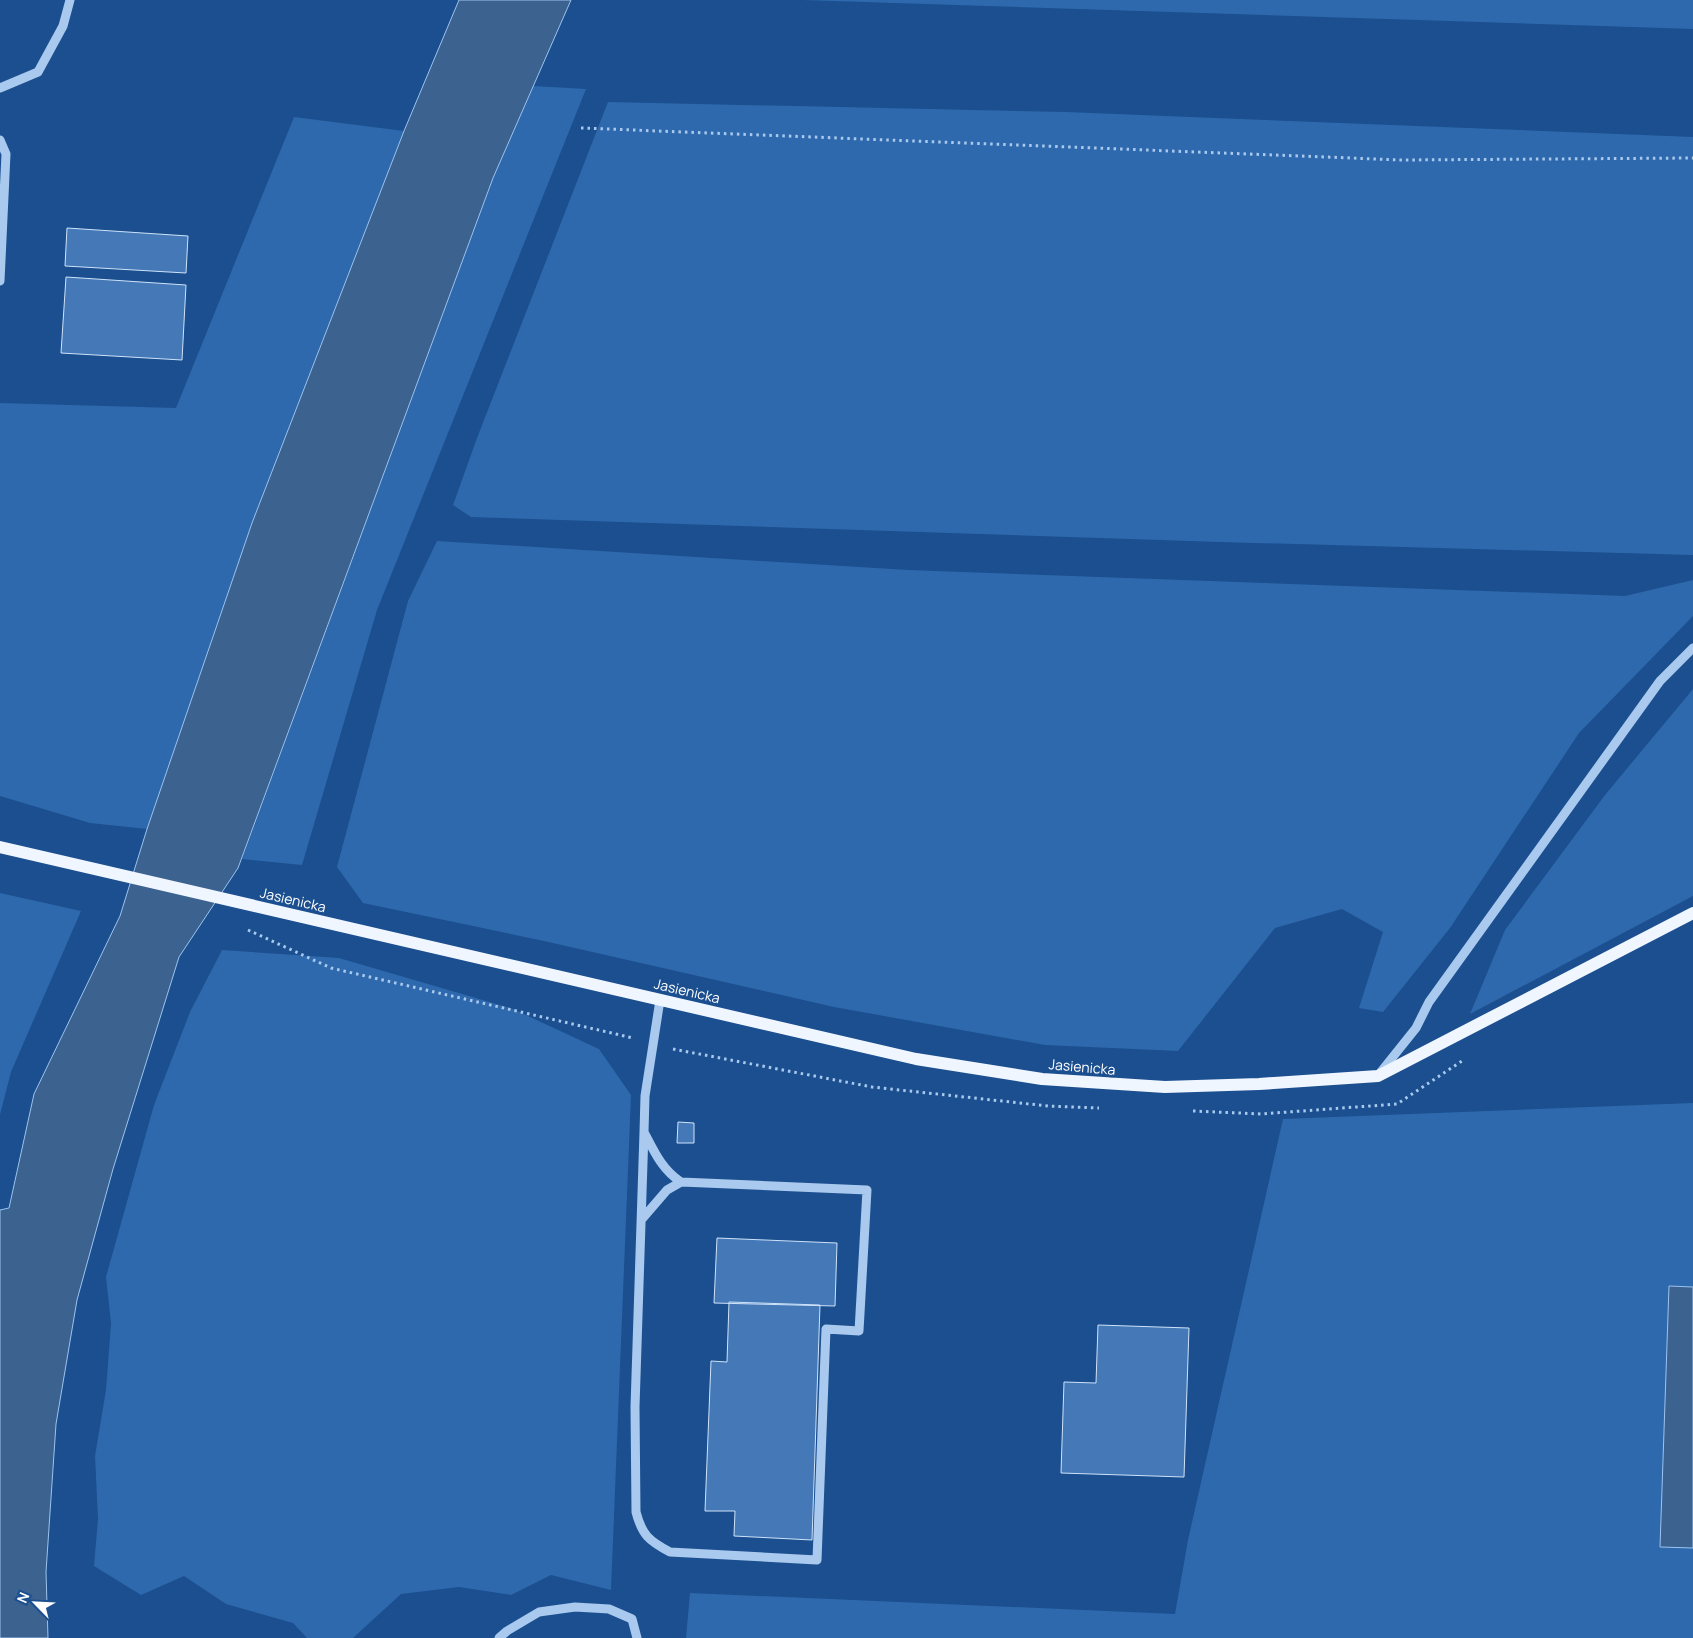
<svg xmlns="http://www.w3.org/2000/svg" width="1693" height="1638" font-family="Manrope,sans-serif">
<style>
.green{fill:#2e69ad}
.water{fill:#3c6290;stroke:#9cc4f0}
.building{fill:#4478b7;stroke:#cfe3fa}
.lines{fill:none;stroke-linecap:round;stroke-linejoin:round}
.path{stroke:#a9c9ee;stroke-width:3;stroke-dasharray:2.5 4;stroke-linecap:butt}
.minor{stroke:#a9c9ee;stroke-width:9}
.major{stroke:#f0f6ff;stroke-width:12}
.labels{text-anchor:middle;stroke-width:5;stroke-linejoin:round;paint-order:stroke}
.street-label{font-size:14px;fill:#fff;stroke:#1b4f8f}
</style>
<rect width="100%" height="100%" fill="#1b4f8f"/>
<!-- green -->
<path class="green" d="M802 0H1693V29Z
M533 86 586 89 377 610 302 865 242 859 493 178Z
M608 102 1066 112 1693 137V555L1221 542 471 517 453 505 477 438Z
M294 117 404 131 252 523 147 829 90 823 0 796V403L176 408Z
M437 541 908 570 1625 596 1693 580V616L1579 733 1450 928 1383 1012 1359 1008 1383 932 1342 909 1275 928 1178 1051 1045 1045 834 1007 544 941 363 903 337 867 408 601Z
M1693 689V896L1470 1014 1505 930 1605 795Z
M0 893 81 911 11 1072 0 1115Z
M222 950 339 958 513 1009 599 1049 631 1095 611 1590 551 1575 511 1595 459 1587 401 1594 353 1638H307L293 1623 226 1604 184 1576 141 1595 94 1566 98 1519 95 1456 106 1390 111 1323 106 1277 154 1105 190 1012Z
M1693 1103V1638H686L690 1593 1175 1614 1188 1540 1283 1119Z"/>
<!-- water -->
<path class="water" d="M459 0H571L493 178 238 868 179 957 113 1169 77 1300 56 1424 46 1572 48 1638H0V1210L9 1208 34 1094 120 916 147 829 252 523 404 131Z
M1669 1286 1693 1287V1548L1660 1547Z"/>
<!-- building -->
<path class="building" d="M67 228 188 236 186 273 65 266Z
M66 277 186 285 182 360 61 353Z
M678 1122 694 1123V1143H677Z
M717 1238 837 1243 835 1306 714 1303Z
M729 1302 820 1305 812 1540 734 1536 735 1511H705L711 1361 727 1362Z
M1098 1325 1189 1328 1184 1477 1061 1473 1064 1382 1096 1383Z"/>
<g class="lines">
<!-- path -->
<path class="path" d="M581 128 1402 160 1693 158
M248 930 331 968 633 1038
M673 1049 872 1087 1048 1106 1099 1108
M1193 1111 1261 1114 1397 1104 1465 1059"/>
<!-- minor -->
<path class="minor" d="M0 88 38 72 63 26 70 0
M0 140 6 154 0 281
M1380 1073 1416 1028 1429 1002 1660 681 1693 648
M644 1132C654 1151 662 1170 681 1182L867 1190 859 1331 826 1329 817 1560 670 1552C649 1541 642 1535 636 1512L635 1407 644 1132 645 1096 660 1000
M642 1219 667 1190 681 1182
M499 1638 507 1631 539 1612 575 1607 609 1609 632 1619 637 1638"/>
<!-- major -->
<path class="major" d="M0 847 916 1059 1042 1079 1165 1087 1259 1084 1378 1076 1693 913"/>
</g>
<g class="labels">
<!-- street labels -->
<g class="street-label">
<text transform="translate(293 900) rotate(13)" y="5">Jasienicka</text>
<text transform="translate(687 991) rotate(13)" y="5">Jasienicka</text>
<text transform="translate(1082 1067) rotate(5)" y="5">Jasienicka</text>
</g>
</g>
<!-- north arrow -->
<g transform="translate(35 1603) rotate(294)" stroke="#1b4f8f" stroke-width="4" paint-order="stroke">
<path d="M0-4L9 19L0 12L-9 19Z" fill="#ffffff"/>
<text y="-8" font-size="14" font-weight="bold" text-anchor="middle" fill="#ffffff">N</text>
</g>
</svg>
